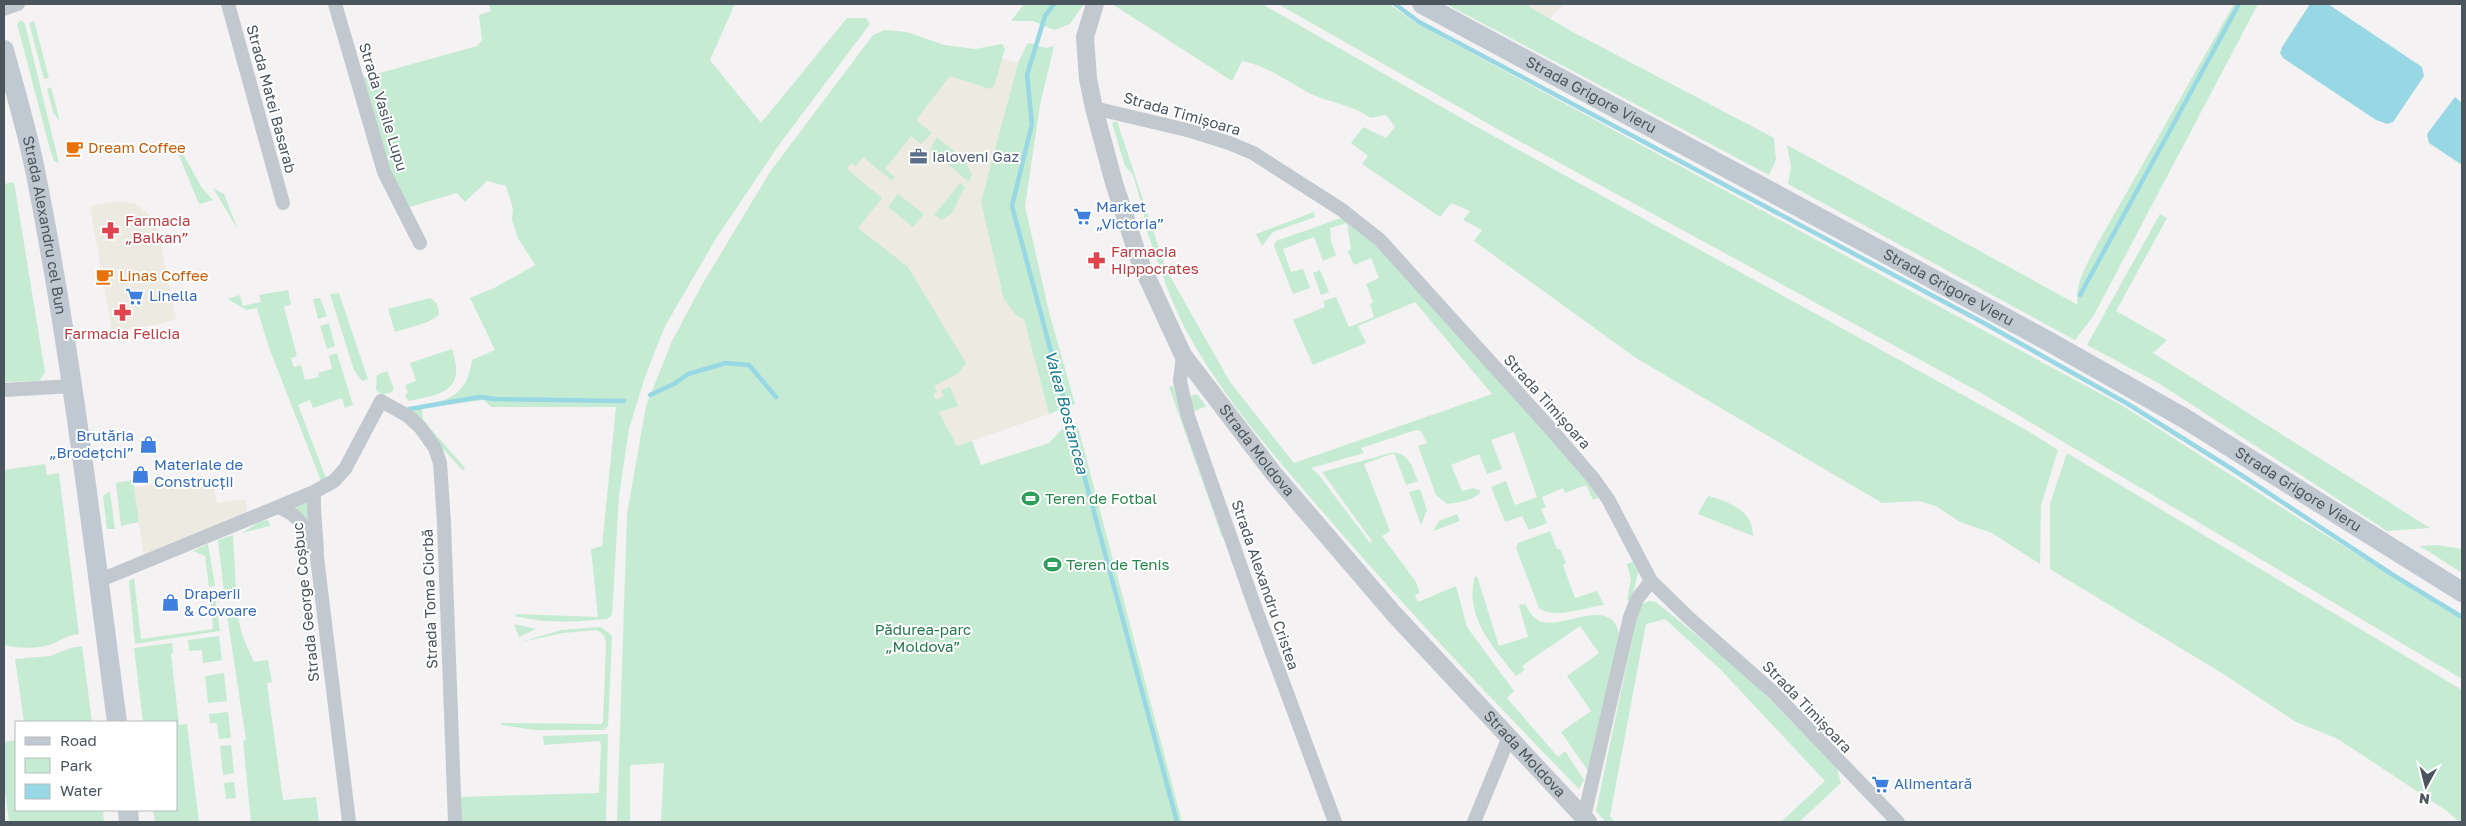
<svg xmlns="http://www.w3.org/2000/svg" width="2466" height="826" font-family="'Golos Text',sans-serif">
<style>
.commercial{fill:#edeae2}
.green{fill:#c6ebd3}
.water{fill:#98d7e4}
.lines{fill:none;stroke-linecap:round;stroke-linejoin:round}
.stream{stroke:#98d7e4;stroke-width:4.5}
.minor{stroke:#c1c9ce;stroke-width:14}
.tertiary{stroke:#c1c9ce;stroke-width:18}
.secondary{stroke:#c0c9d1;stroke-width:20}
.labels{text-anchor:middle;stroke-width:4;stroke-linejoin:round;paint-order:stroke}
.street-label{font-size:15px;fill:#4b555d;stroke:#fff}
.food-label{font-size:15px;fill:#c56008;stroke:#fff;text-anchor:start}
.service-label{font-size:15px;fill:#4e5e75;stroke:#fff;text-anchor:start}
.shop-label{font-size:15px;fill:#366cbe;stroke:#fff;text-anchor:start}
.health-label{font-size:15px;fill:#be3a42;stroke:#fff;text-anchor:start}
.leisure-label{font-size:15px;fill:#27864d;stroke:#fff;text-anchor:start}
.park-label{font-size:15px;fill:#22784a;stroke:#fff}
.water-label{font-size:16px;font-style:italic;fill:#1b7d91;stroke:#fff}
</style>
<rect width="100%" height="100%" fill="#f4f2f2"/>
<!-- commercial -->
<path class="commercial" d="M1525 4H1564L1550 18Z
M998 57 1018 63 1010 92 1024 318 1049 414 957 446 866 276 823 122 946 68Z
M121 201 136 204 148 214 158 229 176 319 159 324 112 332 90 206Z
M212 477 217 503 246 499 247 512 144 556 134 487Z"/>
<!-- green -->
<path class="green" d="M489 4H735L710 60 761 123 847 18H866L870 24 781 142 717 237 665 326 645 377 629 429 619 496 612 615 607 619C571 622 551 624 515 616L516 614 598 617 591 549 602 546 616 407H491L484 400 422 408 423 420 465 468 463 471 406 408C442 401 466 402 472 360L495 350 470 298 494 288 535 265 518 238 512 220 513 209 506 186 487 181 465 202 457 193 409 207 390 171 362 78 477 46 482 40 479 15 491 11Z
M1024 4H1084L1070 24 1054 30 1033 21H1011Z
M1112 4H1262L1470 123 2028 431 2058 450 2041 505 2040 564 1992 533 1960 522 1936 506 1919 501 1882 503 1636 358 1474 241 1482 230 1463 220 1470 211 1451 203 1440 217 1362 164 1368 156 1351 143 1363 127 1386 138 1395 127 1386 115 1370 118C1352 104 1329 103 1309 93 1286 81 1268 66 1242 61L1232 81Z
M1278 4H1389L1416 23 2123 406 2298 518 2462 619V679L1981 393 1501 131Z
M1446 4H1525L1571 31 1774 138 1776 160 1769 175Z
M2234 4H2258L2094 315 2075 340 1788 184 1791 167 1787 145 2078 305C2074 284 2086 267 2095 248Z
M21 20 25 24 59 163 54 161 50 149 17 24Z
M34 21 49 78 44 79 29 23Z
M885 30 907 32 944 45 975 49 1002 44 1005 49 994 86 990 89 950 76 916 120 932 133 921 144 911 136 885 169 895 177 892 181 863 157 856 166 851 163 847 169 882 198 858 228 908 267 966 363 959 373 934 386 937 392 933 394 936 400 944 396 941 390 950 387 958 406 939 412 957 446 972 441 981 465 1049 443 1064 427 1077 423 1182 822H661L664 763 630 765V822H617L627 514 646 406 672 341 703 283 770 172 873 35Z
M1030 43 1046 48 1054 46 1040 105 1025 206 1049 312 1075 404 1049 414 1024 319 1018 317 1004 300 981 202 1018 63 1027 44Z
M51 87 60 122 53 112 47 89Z
M1117 121 1166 269 1230 382 1294 463 1492 394 1415 302 1358 326 1366 343 1313 365 1293 320 1325 307 1323 301 1336 297 1349 327 1374 317 1370 304 1373 302 1366 284 1379 278 1371 258 1354 265 1348 251 1351 249 1347 223 1330 228 1331 241 1336 255 1323 261 1314 237 1283 249 1291 272 1303 269 1310 288 1293 294 1274 246 1276 241 1344 217 1365 233 1396 264 1589 482 1598 498 1593 500 1586 485 1565 493 1563 488 1542 497 1546 507 1541 509 1547 523 1529 530 1522 516 1505 522 1491 487 1506 481 1515 505 1537 497 1514 432 1491 440 1502 469 1487 474 1479 454 1451 465 1462 491 1473 488 1481 491C1477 500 1456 503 1447 504L1436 495 1418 446 1427 443 1421 431 1416 430 1361 448 1364 453 1311 468 1319 475 1370 543 1372 541 1322 472 1394 452C1410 455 1412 467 1418 481L1406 485 1394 453 1364 464 1390 531 1382 536 1416 582 1420 593 1415 595 1418 602 1456 586 1467 627 1514 691 1507 698 1558 757 1565 751 1584 780 1579 789C1493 701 1408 611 1328 518 1277 459 1225 401 1187 332 1169 298 1157 260 1144 223V213L1133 175 1125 166 1112 123Z
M937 137 964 160 972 174 969 182 930 150Z
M175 146 179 147 202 188 213 200 199 204Z
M14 182 45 372 39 381 4 382V184Z
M960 183 965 187 952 213 942 220 934 215Z
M213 188 224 194 238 230Z
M898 194 924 214 913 227 888 207Z
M1314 212 1315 217 1273 232 1262 246 1256 234Z
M2160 214 2167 218 2116 311 2167 340 2153 353 2430 528 2387 531 2160 384 2087 345Z
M1320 270 1329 292 1321 295 1313 273Z
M288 290 291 304 284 307 297 356 291 358 294 367 301 365 305 380 319 377 318 373 332 369 329 356 337 353 353 405 345 408 342 398 313 408 310 400 298 405 326 478 321 481 268 345 257 308 246 310 228 299 240 295 243 306 261 302 259 295Z
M339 293 368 379 362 381 354 370 330 294Z
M320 298 327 316 318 319 313 299Z
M430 298C437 302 439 307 439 315L428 322 395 332 388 309Z
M329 323 335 346 327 349 320 326Z
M452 349C466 391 443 394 408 401L405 395 408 393 405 385 416 381 410 363Z
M387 371 394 389 392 392 382 395 376 390 377 375Z
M1173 386 1225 537H1222L1169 387Z
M1197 394 1206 406 1193 412 1189 400 1191 396Z
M2067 453 2462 690V822H2459L2447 811 2338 739 2296 722 2225 675 2050 569V504Z
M45 464 47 475 59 473 79 634C68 635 60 641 49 645 35 649 17 648 4 645V470Z
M133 480 139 522 121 526 116 483Z
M1420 489 1427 510 1421 525 1409 492Z
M110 491 115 529H107L103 496Z
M1708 496C1729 502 1753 510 1753 536L1698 514Z
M309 498 314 539 289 506Z
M1457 514 1460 521 1433 531 1439 521Z
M268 520 270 526 242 533 259 522Z
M1550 531 1557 549H1560L1566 563 1563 565 1575 598 1597 591 1604 605C1585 607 1555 620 1539 608L1516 548 1518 543Z
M233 535 236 591 224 592 218 540Z
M208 544 215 586 209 587 205 556 193 551Z
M2437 545 2462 549V573L2420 546Z
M1633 562 1638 572 1632 599 1627 600 1631 579 1627 564Z
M1477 576 1499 646 1528 637 1519 605 1525 604C1528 610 1533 618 1540 621 1559 631 1612 594 1619 634L1588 771 1561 732 1591 711 1567 676 1599 653 1580 626 1522 666 1525 670 1516 676C1499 654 1476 630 1473 601 1472 594 1473 585 1474 578Z
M134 578 141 639 213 629 210 597 215 596 220 631 135 644 129 581Z
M1648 601 1656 602 1749 678 1837 768 1841 783 1799 822H1781L1825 781 1721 670 1665 619 1646 624 1610 816 1614 822H1606L1596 811 1639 606Z
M233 613 234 617 238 616 242 635 254 662 268 660 272 682 267 683 283 800 316 797 319 822H251L243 741 246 740 227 615Z
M514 624 536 629 519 637Z
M601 627 612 636 608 726 604 730H535L501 725V723L601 724 603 722 606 644C605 636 604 633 596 630L563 633 521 642 561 630Z
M219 636 222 660 203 663 202 650 189 651 188 640Z
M172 643 173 653H171L179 725 187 724 199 822H155L153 810H176V722H143L134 648Z
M82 646 92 722H24L15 659 50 656 71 648Z
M224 673 227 701 208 703 205 676Z
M228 712 231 738 219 739 217 723H210L209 714Z
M608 734 606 822H461L458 797 599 793 601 746 600 741 544 745 543 736Z
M16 740V810H103L104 822H9L4 784V742Z
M231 745 234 773 223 775 220 746Z
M234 782 236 798 226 799 224 783Z"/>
<!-- water -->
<path class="water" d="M2310 4H2328L2422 67 2424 76 2393 122 2387 124 2376 120 2283 58 2280 53 2282 47Z
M2455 97 2462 103V165L2429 143 2427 134Z"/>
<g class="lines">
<!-- stream -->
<path class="stream" d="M1054 4 1045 16 1027 75 1032 124 1012 206 1177 822
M1395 4 1419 22 1982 322 2128 404 2232 469 2393 575 2462 617
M2080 295 2239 4
M650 395 674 384 688 374 726 363 749 365 776 397
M409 409 480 397 495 399 624 401"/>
<!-- minor -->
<path class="minor" d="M228 4 283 203
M335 4 384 172 420 243
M4 9 18 4
M1094 108 1191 131 1229 143 1253 153 1342 210 1380 240 1549 427 1593 478 1608 499 1651 581 1689 618 1773 692 1898 822
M1183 355 1180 381 1188 416 1255 607 1335 822
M4 390 72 386
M314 492C313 515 317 535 317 557L349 822
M278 507C297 514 306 526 313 545
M98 581 314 492 334 481 345 469 381 401 408 416 420 427 435 448 440 463 444 523 455 822
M1584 817 1630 617 1637 599 1651 581
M1474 822 1509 737"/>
<!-- tertiary -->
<path class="tertiary" id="s1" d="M1095 4 1085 37 1088 79 1094 108 1114 183 1140 262 1183 355 1274 474 1394 614 1588 822"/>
<!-- secondary -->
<g class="secondary">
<path id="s2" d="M1422 4 2048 341 2184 418 2462 592"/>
<path id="s3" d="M4 50C15 91 28 133 36 175 72 356 93 540 117 722"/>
<path d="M128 810 129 822"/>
</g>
</g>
<!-- icons -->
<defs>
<symbol id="cafe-bare" viewBox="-9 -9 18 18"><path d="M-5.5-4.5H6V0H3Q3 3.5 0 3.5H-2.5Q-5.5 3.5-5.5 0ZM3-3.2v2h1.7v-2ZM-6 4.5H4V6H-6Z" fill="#e8710a" stroke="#fff" stroke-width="2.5" paint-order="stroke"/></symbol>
<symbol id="office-bare" viewBox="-9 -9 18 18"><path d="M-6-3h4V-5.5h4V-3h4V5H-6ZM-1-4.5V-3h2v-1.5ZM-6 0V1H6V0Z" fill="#5c6f8a" stroke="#fff" stroke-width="2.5" paint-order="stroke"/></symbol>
<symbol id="supermarket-bare" viewBox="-9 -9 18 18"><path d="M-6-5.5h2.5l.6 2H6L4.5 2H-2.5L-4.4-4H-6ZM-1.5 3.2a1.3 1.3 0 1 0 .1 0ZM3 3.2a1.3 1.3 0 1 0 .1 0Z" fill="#3f7fe0" stroke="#fff" stroke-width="2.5" paint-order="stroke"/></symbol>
<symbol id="pharmacy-bare" viewBox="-9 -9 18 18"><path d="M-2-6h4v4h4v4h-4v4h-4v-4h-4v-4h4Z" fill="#e0444e" stroke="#fff" stroke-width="2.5" paint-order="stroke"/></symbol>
<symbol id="shop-bare" viewBox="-9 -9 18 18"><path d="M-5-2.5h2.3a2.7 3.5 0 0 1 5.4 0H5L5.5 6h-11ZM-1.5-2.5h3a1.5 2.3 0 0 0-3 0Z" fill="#3f7fe0" stroke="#fff" stroke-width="2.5" paint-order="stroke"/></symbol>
<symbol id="stadium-bare" viewBox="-9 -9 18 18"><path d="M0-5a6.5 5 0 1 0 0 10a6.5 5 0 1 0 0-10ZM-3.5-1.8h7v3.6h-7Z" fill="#2e9e5b" stroke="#fff" stroke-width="2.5" paint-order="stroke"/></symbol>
</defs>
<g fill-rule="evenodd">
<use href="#cafe-bare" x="62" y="136" width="25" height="25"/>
<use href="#office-bare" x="906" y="144" width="25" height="25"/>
<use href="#supermarket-bare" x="1070" y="204" width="25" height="25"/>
<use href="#pharmacy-bare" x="98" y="218" width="25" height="25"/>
<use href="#pharmacy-bare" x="1084" y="248" width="25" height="25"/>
<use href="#cafe-bare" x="92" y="264" width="25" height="25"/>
<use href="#supermarket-bare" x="122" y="284" width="25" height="25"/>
<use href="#pharmacy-bare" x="110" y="300" width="25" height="25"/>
<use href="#shop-bare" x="136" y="432" width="25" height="25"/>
<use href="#shop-bare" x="128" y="462" width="25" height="25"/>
<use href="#stadium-bare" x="1018" y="486" width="25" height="25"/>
<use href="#stadium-bare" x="1040" y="552" width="25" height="25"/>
<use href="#shop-bare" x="158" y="590" width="25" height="25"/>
<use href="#supermarket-bare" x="1868" y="772" width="25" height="25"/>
</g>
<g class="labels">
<!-- street labels -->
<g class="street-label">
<text dy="5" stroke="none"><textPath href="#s2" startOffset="192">Strada Grigore Vieru</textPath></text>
<text transform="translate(271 99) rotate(75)" y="5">Strada Matei Basarab</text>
<text transform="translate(383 107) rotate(73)" y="5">Strada Vasile Lupu</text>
<text transform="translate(1182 114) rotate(16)" y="5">Strada Timișoara</text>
<text dy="5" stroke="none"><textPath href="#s3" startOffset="180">Strada Alexandru cel Bun</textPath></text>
<text dy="5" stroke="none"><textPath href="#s2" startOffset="598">Strada Grigore Vieru</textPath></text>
<text transform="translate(1547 402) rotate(48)" y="5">Strada Timișoara</text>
<text dy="5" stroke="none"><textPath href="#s1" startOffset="490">Strada Moldova</textPath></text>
<text dy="5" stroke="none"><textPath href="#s2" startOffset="1002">Strada Grigore Vieru</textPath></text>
<text transform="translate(1265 585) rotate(71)" y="5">Strada Alexandru Cristea</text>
<text transform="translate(430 599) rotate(-92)" y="5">Strada Toma Ciorbă</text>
<text transform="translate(306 602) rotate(-96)" y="5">Strada George Coșbuc</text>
<text transform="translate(1807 707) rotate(46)" y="5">Strada Timișoara</text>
<text dy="5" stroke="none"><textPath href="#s1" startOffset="895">Strada Moldova</textPath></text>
</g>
<!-- food labels -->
<g class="food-label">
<text x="88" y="153">Dream Coffee</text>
<text x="119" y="281">Linas Coffee</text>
</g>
<!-- service labels -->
<g class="service-label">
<text x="932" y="162">Ialoveni Gaz</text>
</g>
<!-- shop labels -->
<g class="shop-label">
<text x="1096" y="212">Market<tspan x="1096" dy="17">„Victoria”</tspan></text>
<text x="149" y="301">Linella</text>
<text x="134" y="441" text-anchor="end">Brutăria<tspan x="134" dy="17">„Brodețchi”</tspan></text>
<text x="154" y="470">Materiale de<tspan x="154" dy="17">Construcții</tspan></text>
<text x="184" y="599">Draperii<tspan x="184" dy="17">&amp; Covoare</tspan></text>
<text x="1894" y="789">Alimentară</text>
</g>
<!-- health labels -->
<g class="health-label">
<text x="125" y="226">Farmacia<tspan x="125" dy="17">„Balkan”</tspan></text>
<text x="1111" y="257">Farmacia<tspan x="1111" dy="17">Hippocrates</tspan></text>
<text x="122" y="339" text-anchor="middle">Farmacia Felicia</text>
</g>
<!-- leisure labels -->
<g class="leisure-label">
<text x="1045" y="504">Teren de Fotbal</text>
<text x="1066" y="570">Teren de Tenis</text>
</g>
<!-- park labels -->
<g class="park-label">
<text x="923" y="635">Pădurea-parc<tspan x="923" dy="17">„Moldova”</tspan></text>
</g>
<!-- water labels -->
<g class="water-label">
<text transform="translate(1067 412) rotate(75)" y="6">Valea Bostancea</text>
</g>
</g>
<!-- border -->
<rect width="2466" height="826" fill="none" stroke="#4b555d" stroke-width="10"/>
<!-- legend -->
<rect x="15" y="721" width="162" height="90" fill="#ffffff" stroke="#b7bbbe"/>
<rect x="25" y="737" width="25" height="8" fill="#c0c9d1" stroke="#b7bbbe"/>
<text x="60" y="746" font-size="15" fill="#4b555d">Road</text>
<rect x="25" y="758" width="25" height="15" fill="#c6ebd3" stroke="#b7bbbe"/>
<text x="60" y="771" font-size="15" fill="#4b555d">Park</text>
<rect x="25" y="784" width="25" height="15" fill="#98d7e4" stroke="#b7bbbe"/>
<text x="60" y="796" font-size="15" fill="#4b555d">Water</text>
<!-- north arrow -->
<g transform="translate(2426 786) rotate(187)" stroke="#ffffff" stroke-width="4" paint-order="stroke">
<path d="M0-4L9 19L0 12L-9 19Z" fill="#4b555d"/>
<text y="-8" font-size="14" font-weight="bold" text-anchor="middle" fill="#4b555d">N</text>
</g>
</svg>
